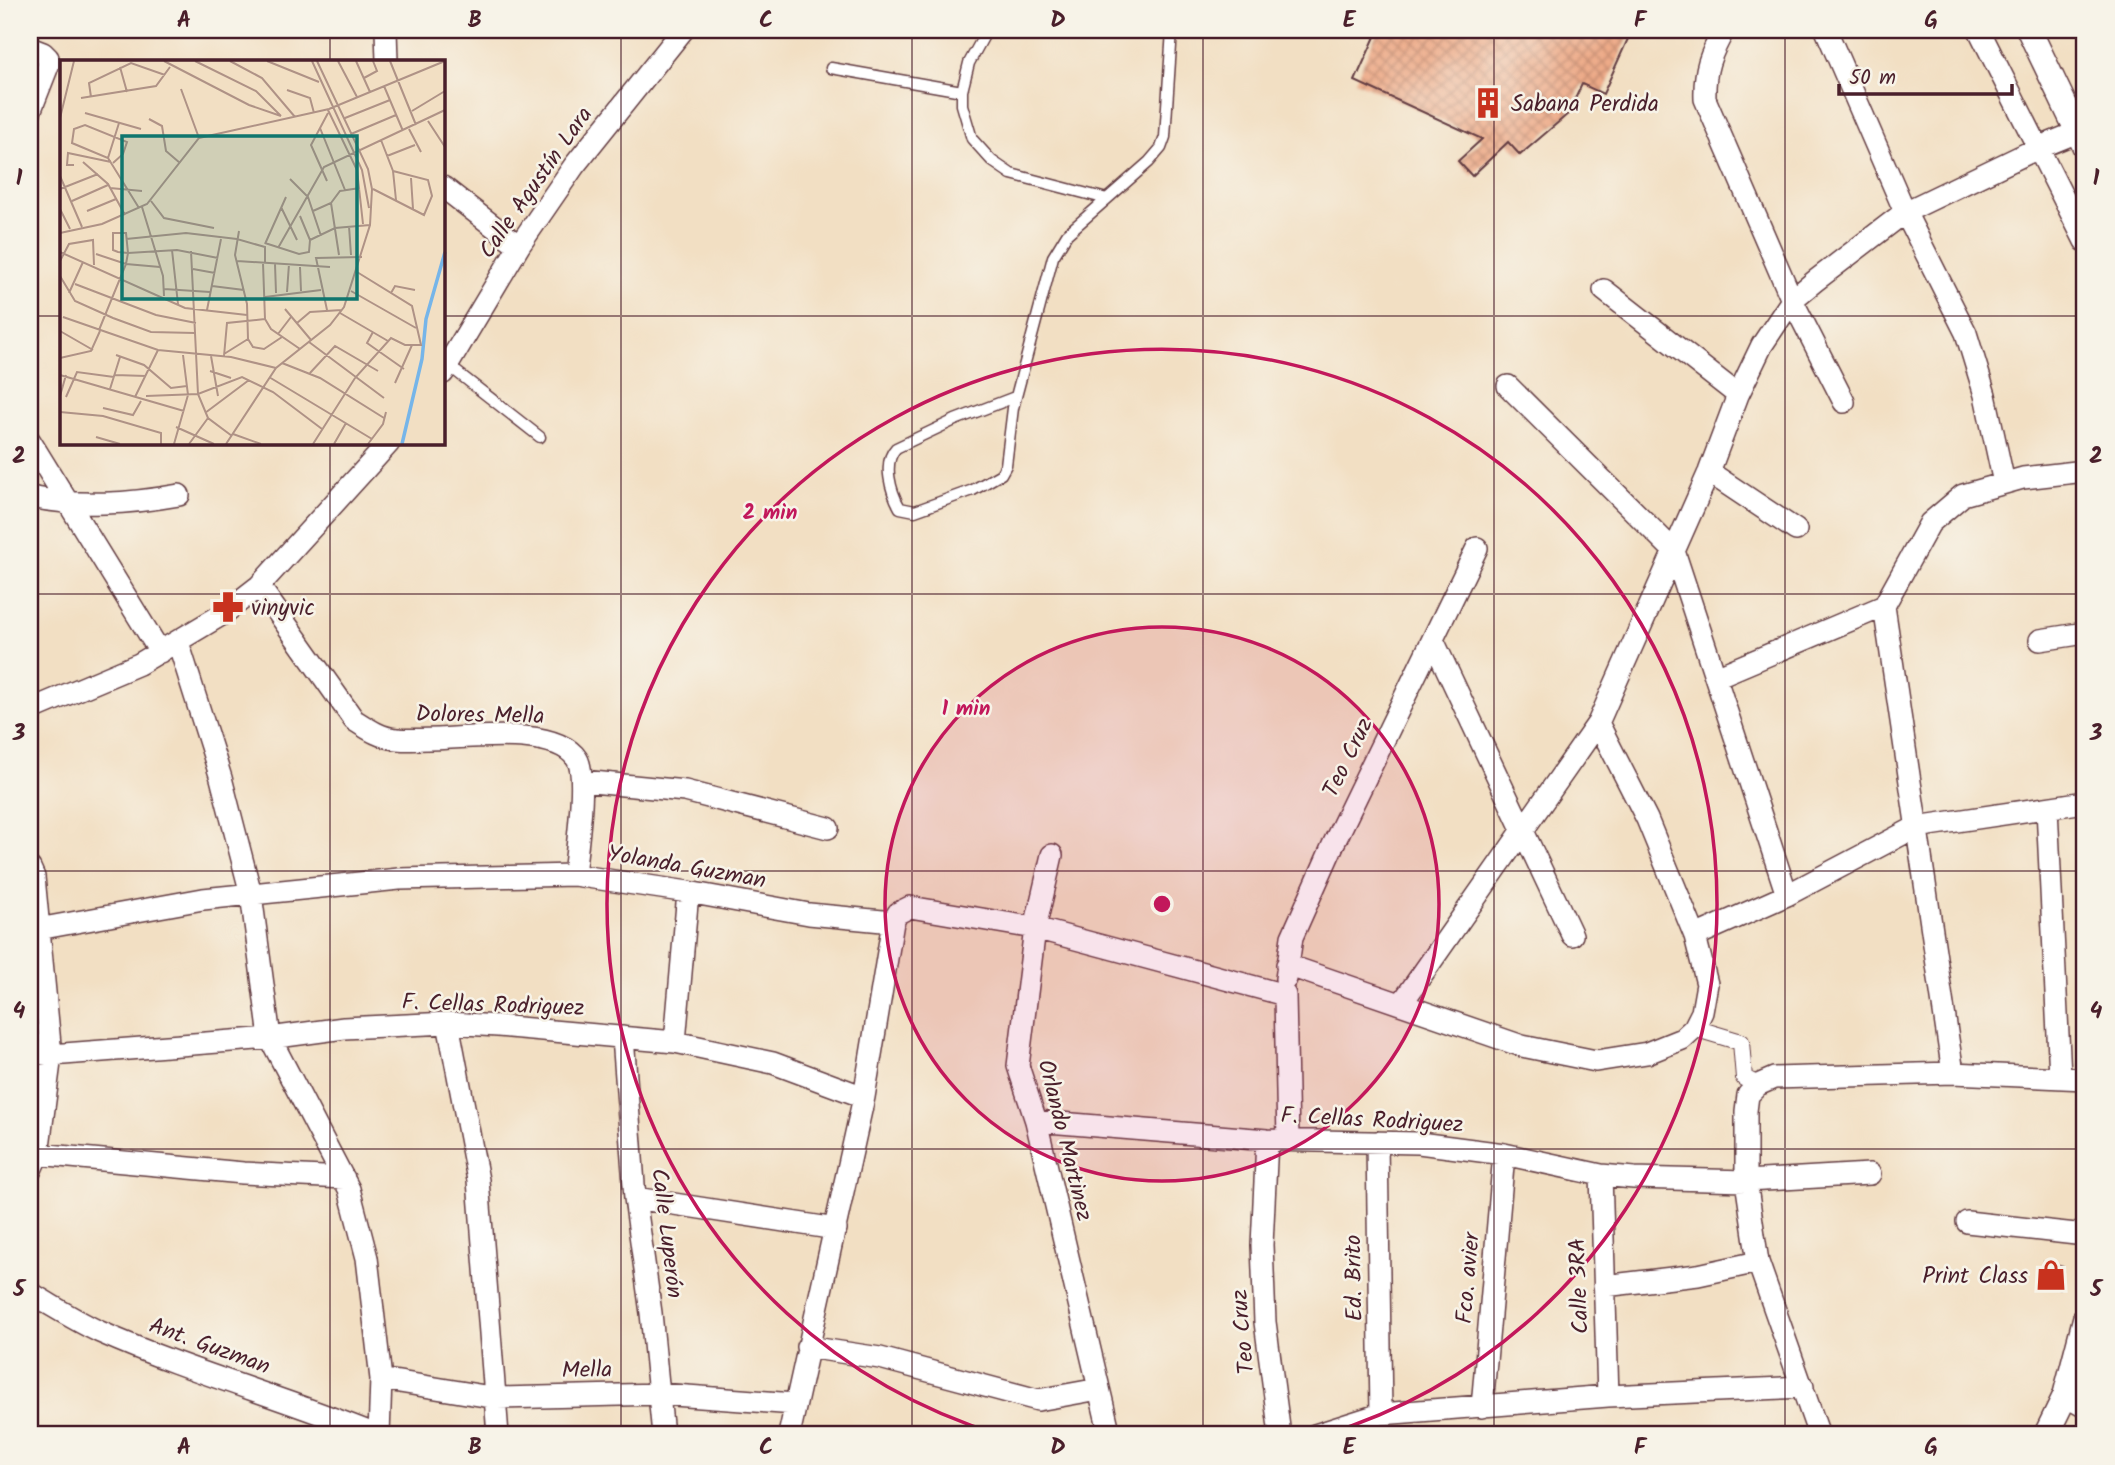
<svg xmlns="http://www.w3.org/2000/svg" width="2115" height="1465" font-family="Kalam,sans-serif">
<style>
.building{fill:url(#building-cross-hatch)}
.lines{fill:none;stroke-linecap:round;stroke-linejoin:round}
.service-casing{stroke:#633c42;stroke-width:13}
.pedestrian-casing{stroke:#633c42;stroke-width:18}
.minor-casing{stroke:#633c42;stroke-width:24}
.tertiary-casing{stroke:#633c42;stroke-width:27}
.service{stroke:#fff;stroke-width:10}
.pedestrian{stroke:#fff;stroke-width:16}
.minor{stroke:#fff;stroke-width:21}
.tertiary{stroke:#fff;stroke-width:24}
.grid{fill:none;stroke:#4a1f2b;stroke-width:2;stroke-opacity:0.55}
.ring{fill:none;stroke:#c2185b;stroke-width:3.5}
.labels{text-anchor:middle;stroke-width:5;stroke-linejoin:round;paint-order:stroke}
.poi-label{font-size:23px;fill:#4a1f2b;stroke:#f7f3e8;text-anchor:start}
.street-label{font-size:23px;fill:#4a1f2b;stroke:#f7f3e8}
.inset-river{fill:none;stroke:#76b5e9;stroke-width:3.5}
.inset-road{fill:none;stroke:#af9286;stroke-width:2}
.view{fill:#0f766e;fill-opacity:0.15;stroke:#0f766e;stroke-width:3.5}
.inset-edge{fill:none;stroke:#4a1f2b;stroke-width:3.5}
.centre{fill:#c2185b;stroke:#f7f3e8;stroke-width:3.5}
.ring-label{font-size:21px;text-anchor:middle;font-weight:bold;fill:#c2185b;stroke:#f7f3e8;stroke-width:5;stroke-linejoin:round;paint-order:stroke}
.neatline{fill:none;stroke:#4a1f2b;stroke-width:2.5}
.grid-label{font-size:23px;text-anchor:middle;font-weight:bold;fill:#4a1f2b}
</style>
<defs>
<pattern id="building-cross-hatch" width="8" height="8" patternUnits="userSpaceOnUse" patternTransform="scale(1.75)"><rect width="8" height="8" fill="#edaa88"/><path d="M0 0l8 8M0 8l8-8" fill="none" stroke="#c28a6f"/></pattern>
</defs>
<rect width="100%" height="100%" fill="#f7f3e8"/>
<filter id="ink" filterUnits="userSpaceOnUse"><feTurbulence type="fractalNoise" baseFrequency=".0143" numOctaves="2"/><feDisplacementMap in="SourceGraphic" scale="14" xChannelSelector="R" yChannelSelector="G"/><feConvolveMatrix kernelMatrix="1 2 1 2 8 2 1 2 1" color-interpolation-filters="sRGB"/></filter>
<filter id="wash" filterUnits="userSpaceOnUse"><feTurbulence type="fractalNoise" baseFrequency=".00686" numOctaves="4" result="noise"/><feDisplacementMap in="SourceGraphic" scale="28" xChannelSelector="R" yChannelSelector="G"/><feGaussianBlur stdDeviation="1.57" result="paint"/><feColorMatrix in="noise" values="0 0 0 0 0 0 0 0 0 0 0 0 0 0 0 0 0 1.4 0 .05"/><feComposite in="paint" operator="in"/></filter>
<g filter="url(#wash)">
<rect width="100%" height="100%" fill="#f2dfc3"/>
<g id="blocks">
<!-- building -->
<path class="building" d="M1378 30H1632L1603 94 1582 84 1568 114 1520 155 1508 142 1472 176 1458 161 1482 139 1355 81Z
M2044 1262 2063 1267 2059 1288 2039 1284Z"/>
</g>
</g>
<g filter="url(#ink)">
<use href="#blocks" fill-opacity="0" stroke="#633c42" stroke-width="2"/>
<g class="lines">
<defs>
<path id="service" d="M987 30 969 63 962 91V105L972 139 992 161 1011 174 1107 199
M831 68 962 91
M448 365 540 437
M1015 397 955 420 896 448C882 463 891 492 900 508L915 511 973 490 1001 474 1006 465 1013 408 1053 257 1067 234 1149 162 1161 148 1165 137 1172 30"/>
<path id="pedestrian" d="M1694 1028 1741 1042 1744 1078 1758 1085"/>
<path id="minor" d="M386 30 387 61
M1724 30C1710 55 1704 69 1705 99L1792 300 1844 402
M1826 30 1905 212 1966 333 1985 395 2004 483
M1979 30 2085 241
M30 48 43 53 48 58V66L30 112
M443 187 519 246
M1604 290 1738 395
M443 373 519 246 574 166 683 30
M1508 386 1674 551 1787 895
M30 441 160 652
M1709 472 1796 530
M30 497C81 507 128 504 179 495
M259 586 354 720C368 729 381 738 397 739 440 744 552 720 577 759 588 776 576 853 574 875
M1884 606 1953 1073
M1433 640 1572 935
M2040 640 2085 633
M178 642 221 778 251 894 270 1038 349 1189 367 1258 381 1379 379 1435
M1716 677 1884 606 1930 523 1963 495 2023 478 2085 471
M30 710 139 664 223 614 259 586 389 443
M582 781 685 791 828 828
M2047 808 2060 1076
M1052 855 1035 928 1018 1066 1036 1121 1110 1435
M30 868 34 877 51 1055 38 1154 30 1172
M38 929 203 899 399 879 574 875 688 892 809 914 893 922
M1695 936 1787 895 1916 827 2085 802
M1287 965 1522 1046 1596 1061 1647 1053 1682 1039 1694 1028 1702 1012 1707 984 1695 936 1647 819 1598 723
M1286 979 1292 937 1333 845 1477 548
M1402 1003 1598 723 1709 472 1738 395 1762 345 1792 300 1815 281 1905 212 2038 148 2085 129
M448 1023 478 1180 498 1435
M623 1037 635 1198 651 1313 663 1435
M675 1042 688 892
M30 1052 51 1055 270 1038 344 1028 448 1023 498 1026 675 1042 773 1063 864 1097
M1036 1121 1267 1140 1419 1143 1504 1154 1601 1175 1634 1178 1746 1181 1870 1174
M1267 1140 1262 1245 1265 1322 1280 1435
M1377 1142 1381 1414
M30 1151 38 1154 243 1173 344 1178
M1601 1175 1608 1396
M635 1198 836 1229
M1967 1222 2085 1235
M1604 1286 1698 1275 1758 1262
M30 1293C53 1306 76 1321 100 1332 190 1372 285 1398 376 1435
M807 1347 880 1358 1038 1400 1099 1389
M381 1379 497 1398 660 1394 795 1404
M2065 1396 2085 1407
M1482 1407 1504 1154
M789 1435 864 1097 893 922 898 913 910 907 1035 928 1285 995 1288 1140
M1315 1435 1381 1414 1608 1396 1803 1387
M1819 1435 1758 1262 1746 1181V1111L1748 1095 1758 1085 1774 1078 1953 1073 2085 1079"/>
<path id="tertiary" d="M2029 30 2085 147
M2046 1435 2065 1396 2085 1319"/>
</defs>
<!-- service casing -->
<use href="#service" class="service-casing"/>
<!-- pedestrian casing -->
<use href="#pedestrian" class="pedestrian-casing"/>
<!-- minor casing -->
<use href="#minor" class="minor-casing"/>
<!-- tertiary casing -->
<use href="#tertiary" class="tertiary-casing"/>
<!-- service -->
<use href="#service" class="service"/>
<!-- pedestrian -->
<use href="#pedestrian" class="pedestrian"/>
<!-- minor -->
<use href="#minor" class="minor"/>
<!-- tertiary -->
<use href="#tertiary" class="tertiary"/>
</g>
</g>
<!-- grid -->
<path class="grid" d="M330 30V61M621 30V1435M912 30V1435M1203 30V1435M1494 30V1435M1785 30V1435M30 316H61M443 316H2085M330 443V1435M30 594H2085M30 871H2085M30 1149H2085"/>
<!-- distance rings -->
<circle cx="1162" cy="904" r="277" fill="#c2185b" fill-opacity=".12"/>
<g class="ring">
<circle cx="1162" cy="904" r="277"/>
<path d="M1000 1435A555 555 0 1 1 1324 1435"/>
</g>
<!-- icons -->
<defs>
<symbol id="building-bare" viewBox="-9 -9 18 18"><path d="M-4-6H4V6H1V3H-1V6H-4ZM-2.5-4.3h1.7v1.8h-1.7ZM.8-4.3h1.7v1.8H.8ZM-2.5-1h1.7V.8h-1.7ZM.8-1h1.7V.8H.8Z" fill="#c8321e" stroke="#f7f3e8" stroke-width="2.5" paint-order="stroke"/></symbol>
<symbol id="pharmacy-bare" viewBox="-9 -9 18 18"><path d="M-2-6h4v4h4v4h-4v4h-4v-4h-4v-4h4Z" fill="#c8321e" stroke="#f7f3e8" stroke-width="2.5" paint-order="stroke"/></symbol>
<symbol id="shop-bare" viewBox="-9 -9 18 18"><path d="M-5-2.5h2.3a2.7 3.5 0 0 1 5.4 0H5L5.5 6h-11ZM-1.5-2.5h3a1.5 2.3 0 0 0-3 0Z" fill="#c8321e" stroke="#f7f3e8" stroke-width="2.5" paint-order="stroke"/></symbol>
</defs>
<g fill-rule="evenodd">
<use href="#building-bare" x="1466" y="81" width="44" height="44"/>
<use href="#pharmacy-bare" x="206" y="585" width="44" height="44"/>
<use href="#shop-bare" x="2029" y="1253" width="44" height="44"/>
</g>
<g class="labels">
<!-- poi labels -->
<g class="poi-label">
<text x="1511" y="111">Sabana Perdida</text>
<text x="251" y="615">vinyvic</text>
<text x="2028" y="1283" text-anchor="end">Print Class</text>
</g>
<!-- street labels -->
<g class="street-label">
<text transform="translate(535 182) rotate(-55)" y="8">Calle Agustín Lara</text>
<text transform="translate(480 714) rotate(1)" y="8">Dolores Mella</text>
<text transform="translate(1347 757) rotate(-64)" y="8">Teo Cruz</text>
<text transform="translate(687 866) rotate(10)" y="8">Yolanda Guzman</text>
<text transform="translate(493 1004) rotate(2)" y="8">F. Cellas Rodriguez</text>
<text transform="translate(1372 1119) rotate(3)" y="8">F. Cellas Rodriguez</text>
<text transform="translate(1066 1140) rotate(76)" y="8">Orlando Martinez</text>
<text transform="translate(668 1233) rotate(83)" y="8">Calle Luperón</text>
<text transform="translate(1353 1278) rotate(-91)" y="8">Ed. Brito</text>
<text transform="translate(1467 1278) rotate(-85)" y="8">Fco. avier</text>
<text transform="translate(1578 1286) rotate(-92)" y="8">Calle 3RA</text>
<text transform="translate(1242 1332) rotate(-95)" y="8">Teo Cruz</text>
<text transform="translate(210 1345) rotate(20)" y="8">Ant. Guzman</text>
<text transform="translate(587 1369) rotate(-1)" y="8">Mella</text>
</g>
</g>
<!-- overview -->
<g transform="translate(60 60)">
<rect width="385" height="385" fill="#f2dfc3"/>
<path class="inset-river" d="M342 384 362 299 366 259 385 192"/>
<path class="inset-road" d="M104 1 189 45 221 56M135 1 196 31 221 56M170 1 202 18 235 57M207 1 259 22M252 1 302 110 309 148M278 1 297 37M296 1 310 32M330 1 356 65M60 7 67 32M304 18 317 11 313 1M324 26 343 71M121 29 139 78M227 30 250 38 254 53M31 37 29 23 71 3 105 15M21 38 96 26 110 7M268 50 297 110 303 164M352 51 385 31M25 53 81 69M0 58 14 1M285 58 330 40M89 59 102 66 106 91 120 103M368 61 385 87M260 68 285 130M349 69 361 92M291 74 336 55M321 80 333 111 336 140M327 96 355 85M48 98 59 63M23 102 48 124 65 155M53 103 63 94 67 82 25 65 14 69 12 83 48 98 79 148M14 105H7L8 93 51 102M0 116 22 167M351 118 353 149M230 119 248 137 261 176M267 121 251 85 268 53M50 128 82 131M0 129 38 114M313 129 364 155 372 136 368 120 333 111M12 141 48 125M91 141 104 158 154 168M271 143 279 195M82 147 103 216 104 236M221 147 237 180M0 149 10 169M27 151 56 139M253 151 271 143 280 131 300 128M289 166 291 195M179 171 175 195 187 244 188 279 193 287 204 289 222 277M0 173 42 164 87 144 139 78 269 49 385 1M66 179 126 173 177 179 205 187V203M250 180 275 168 310 165M205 183 239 194 249 192 250 180 240 156M205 184 226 137M218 188 264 107 385 50M112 190 118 244M131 191 138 334 148 358 172 376M0 192 125 248 187 255M36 194 66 204 100 207M0 201 9 184 33 180 34 205M177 201 270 207M203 203 205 259 211 269 240 289M215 204 216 233M240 207 241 231M133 209 155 213M0 216 15 241 53 258 91 272 135 273M15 224 96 255 136 263M152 226 184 230M104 229 150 232M291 231 356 268M227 232 229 204M9 233 23 202M331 233 335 226 355 230M205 237 261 230M225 249 251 280M147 250 161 179M267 250 256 198 302 197M280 253 328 281M3 257 98 290 171 297 216 308M237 263 250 252 282 250M39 270 66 204 68 193 66 173H53V190L58 192 68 193 117 190 158 198M0 271 33 290M313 272 307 283 344 309M218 274 231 257M249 282 324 338M164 294 188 279M56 295 84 305 111 328 127 326M151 296 158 336M164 296 167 263 205 259M0 298 31 291 40 271M222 303 260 318 324 358M150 311 171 318M250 313 275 286 318 311M0 315 124 351M55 315 86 316M209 317 312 379M335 323 352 285M50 329 60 297M0 336 6 315M86 336 138 334 182 317 213 332 262 369M6 337 17 312 54 317M75 337 98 290M43 348 73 355 81 341M0 352 43 356 101 373V384M145 353 189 320M116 367 154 384M173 374 201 384M36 377 60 384M114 384 128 335 123 295M129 384 148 358M166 384 216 308 270 265 284 247 310 165 312 129 308 109 257 1M253 384 295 318 331 278 345 285H361L352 246 297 212M274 384 286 363M308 384 323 364 326 352"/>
<path class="view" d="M62 76H297V239H62Z"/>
<rect width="385" height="385" class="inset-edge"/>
</g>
<circle cx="1162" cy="904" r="10" class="centre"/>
<g class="ring-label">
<text x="770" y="519">2 min</text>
<text x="966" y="715">1 min</text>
</g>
<!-- margin -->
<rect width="2115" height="1465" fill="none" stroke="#f7f3e8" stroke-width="77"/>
<!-- scale -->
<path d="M1839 84v10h173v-10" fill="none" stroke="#4a1f2b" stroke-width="3.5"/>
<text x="1849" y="84" font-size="21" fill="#4a1f2b" stroke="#f7f3e8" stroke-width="5" paint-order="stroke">50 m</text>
<rect x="38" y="38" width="2038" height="1388" class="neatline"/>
<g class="grid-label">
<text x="184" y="27">A</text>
<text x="475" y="27">B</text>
<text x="766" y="27">C</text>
<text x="1058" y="27">D</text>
<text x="1349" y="27">E</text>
<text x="1640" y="27">F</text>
<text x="1931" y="27">G</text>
<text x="19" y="185">1</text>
<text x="2096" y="185">1</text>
<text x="19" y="463">2</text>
<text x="2096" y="463">2</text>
<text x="19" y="740">3</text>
<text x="2096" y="740">3</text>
<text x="19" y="1018">4</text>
<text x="2096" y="1018">4</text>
<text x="19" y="1296">5</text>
<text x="2096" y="1296">5</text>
<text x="184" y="1454">A</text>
<text x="475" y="1454">B</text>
<text x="766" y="1454">C</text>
<text x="1058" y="1454">D</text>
<text x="1349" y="1454">E</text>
<text x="1640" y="1454">F</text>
<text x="1931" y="1454">G</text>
</g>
</svg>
